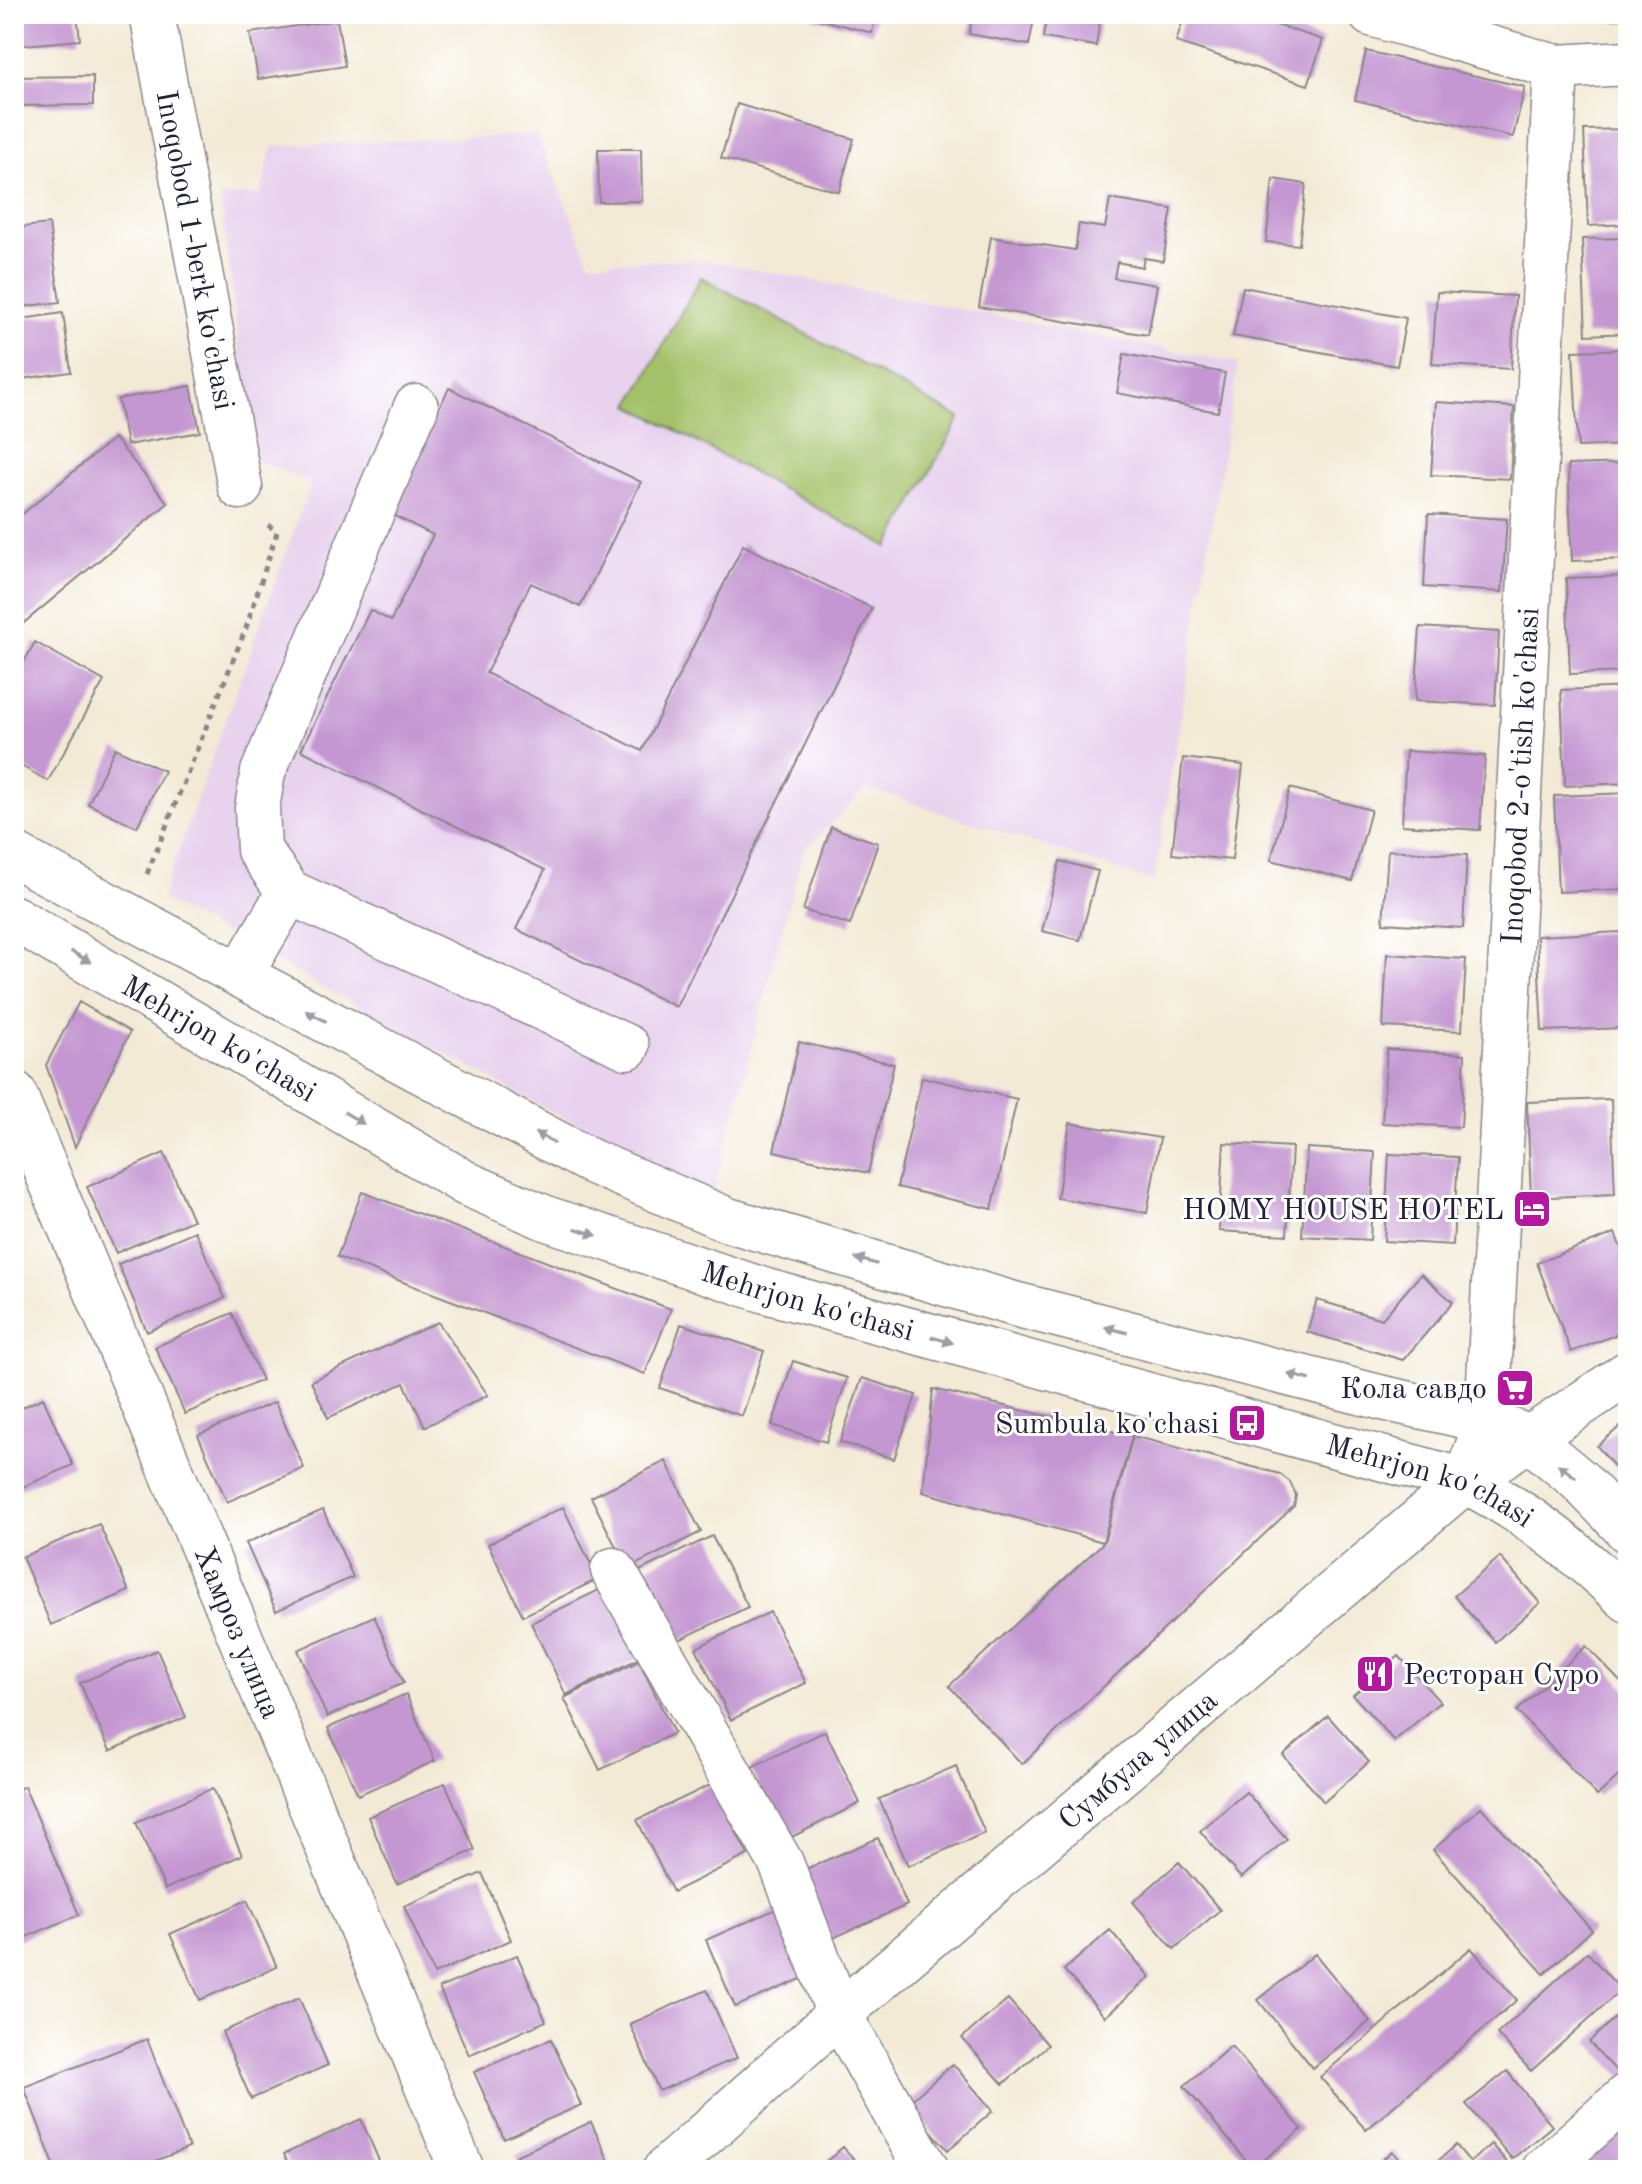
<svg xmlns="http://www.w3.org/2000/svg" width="1642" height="2184" font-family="'Old Standard TT',serif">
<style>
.built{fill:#e8d2ee}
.green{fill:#a4c169;stroke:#637252;stroke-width:2}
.building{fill:#c496d2}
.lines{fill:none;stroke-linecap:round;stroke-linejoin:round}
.minor-casing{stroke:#8a8688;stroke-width:47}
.major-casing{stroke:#8a8688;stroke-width:47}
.path{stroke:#8a8688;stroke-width:5;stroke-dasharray:6 6;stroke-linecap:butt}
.minor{stroke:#fff;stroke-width:44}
.major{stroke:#fff;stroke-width:44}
.oneway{fill:#9c9ca7}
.labels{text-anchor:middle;stroke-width:6;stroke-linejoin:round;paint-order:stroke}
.street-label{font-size:30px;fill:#22223b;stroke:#fff}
.poi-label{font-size:30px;fill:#22223b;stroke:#fff;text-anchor:end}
</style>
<rect width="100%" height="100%" fill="#fff"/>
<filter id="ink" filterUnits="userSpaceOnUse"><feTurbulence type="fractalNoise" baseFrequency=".0125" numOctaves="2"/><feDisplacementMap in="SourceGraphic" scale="16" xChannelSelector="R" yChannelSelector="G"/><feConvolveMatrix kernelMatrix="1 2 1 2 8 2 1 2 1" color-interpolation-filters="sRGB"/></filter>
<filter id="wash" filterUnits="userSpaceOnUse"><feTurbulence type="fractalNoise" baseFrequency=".006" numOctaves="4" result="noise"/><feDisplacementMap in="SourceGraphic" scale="32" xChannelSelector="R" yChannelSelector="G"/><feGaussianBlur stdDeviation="1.8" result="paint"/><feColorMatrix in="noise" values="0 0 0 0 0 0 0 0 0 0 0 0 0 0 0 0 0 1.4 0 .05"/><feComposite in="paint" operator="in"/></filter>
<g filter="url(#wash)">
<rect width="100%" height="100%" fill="#f3ead5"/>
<!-- built -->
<path class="built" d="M537 135 590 262 706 260 1238 363 1154 882 866 788 803 851 712 1199 161 899 311 483 253 459 220 197 261 194 272 146Z"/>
<!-- green -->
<path class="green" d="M701 277 960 418 888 547 630 405Z"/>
<g id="blocks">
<!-- building -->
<path class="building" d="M14 14H77L80 40 14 46Z
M799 14H876L872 33Z
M973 14H1035L1029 45 969 34Z
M1047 14H1101L1096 46 1043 38Z
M1185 14H1243L1323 40 1308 85 1176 42Z
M1554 14H1628V19L1554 20Z
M337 20 345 66 258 79 250 33Z
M1366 51 1525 87 1513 137 1355 100Z
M93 76V105L14 106V77Z
M737 104 854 139 839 192 721 158Z
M1628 129V224L1588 226 1584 130Z
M598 149H641L642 201 599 202Z
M1273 179 1306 184 1299 245 1266 242Z
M1110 199 1172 209 1163 261 1144 258 1142 267 1117 262 1114 278 1157 285 1148 335 979 307 991 237 1075 250 1079 224 1105 228Z
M49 224 60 302 14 308V228Z
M1628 238V333L1586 335 1582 239Z
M1243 287 1406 318 1397 366 1233 336Z
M1437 292 1515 296 1511 369 1432 364Z
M63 313 71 372 14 380V320Z
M1628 349V445L1578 447 1573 351Z
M1124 354 1225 373 1218 412 1117 393Z
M191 386 200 432 127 445 118 399Z
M449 388 641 482 580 607 531 583 486 673 642 751 743 545 872 608 676 1007 516 929 545 870 301 750 370 610 391 621 433 535 387 512Z
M1436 402 1514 407 1510 479 1431 475Z
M114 438 168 503 14 631V521Z
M1628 463V559L1572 561 1568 465Z
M1428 514 1507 519 1502 592 1424 587Z
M1628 576V672L1570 674 1566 578Z
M1420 627 1499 632 1495 705 1415 701Z
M35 642 104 681 48 781 14 762V680Z
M1628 687V783L1565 786 1561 690Z
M115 748 164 771 137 827 88 804Z
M1406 751 1485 756 1480 830 1402 825Z
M1183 758 1243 765 1232 860 1172 854Z
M1290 788 1371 810 1352 881 1271 860Z
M1628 793V889L1558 892 1554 796Z
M831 827 878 843 850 925 803 910Z
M1388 850 1467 855 1463 928 1383 923Z
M1060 861 1098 871 1080 940 1042 931Z
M1621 932 1625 1028 1542 1031 1537 936Z
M1387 954 1466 959 1462 1031 1383 1027Z
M79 1002 130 1032 75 1147 46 1065Z
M799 1042 894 1064 868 1173 774 1151Z
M1387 1049 1465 1054 1461 1127 1382 1123Z
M922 1077 1017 1099 992 1209 897 1187Z
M1611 1099 1615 1194 1531 1198 1527 1102Z
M1070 1123 1160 1138 1147 1213 1057 1198Z
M1224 1143 1292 1147 1287 1235 1219 1231Z
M1307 1148 1375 1152 1370 1240 1302 1236Z
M164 1153 193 1220 116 1253 87 1187Z
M1389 1154 1458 1157 1453 1245 1384 1241Z
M362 1192 671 1309 645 1374 337 1257Z
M195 1231 225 1298 147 1332 118 1264Z
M1615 1233 1628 1266V1330L1571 1352 1537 1263Z
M1421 1274 1453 1302 1403 1360 1307 1332 1317 1300 1382 1319Z
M232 1313 262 1380 185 1414 155 1347Z
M438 1322 488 1395 425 1427 404 1383 328 1418 311 1381Z
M681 1324 764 1351 742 1416 660 1388Z
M793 1361 847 1378 826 1442 772 1425Z
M862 1378 916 1395 894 1459 840 1442Z
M933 1389 1132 1436 1103 1542 923 1492Z
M43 1398 73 1465 14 1491V1411Z
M275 1402 304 1468 227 1502 198 1435Z
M1628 1420V1483L1597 1446Z
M1133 1436 1280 1474 1290 1482 1296 1495 1294 1506 1022 1764 949 1686 1104 1542Z
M666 1461 701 1532 627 1569 591 1497Z
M563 1507 598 1579 523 1616 488 1544Z
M323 1510 353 1577 276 1611 246 1543Z
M99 1524 129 1591 51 1625 22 1557Z
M712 1536 748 1607 673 1643 637 1572Z
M1500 1557 1540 1603 1495 1642 1454 1596Z
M605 1587 640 1658 566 1695 531 1623Z
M770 1612 806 1683 731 1720 696 1648Z
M374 1616 404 1683 327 1717 298 1650Z
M1586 1646 1628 1690V1767L1597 1796 1517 1711Z
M157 1650 186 1717 110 1751 80 1683Z
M1399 1656 1440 1702 1394 1741 1353 1695Z
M639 1661 674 1733 600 1770 564 1698Z
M406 1694 435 1761 358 1795 328 1728Z
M1328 1716 1369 1762 1324 1802 1283 1755Z
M825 1731 860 1803 786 1840 750 1768Z
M956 1766 985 1833 908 1866 879 1799Z
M445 1783 475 1850 397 1884 368 1817Z
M712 1784 748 1855 673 1892 637 1820Z
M24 1786 79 1915 14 1942V1791Z
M213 1788 242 1855 165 1889 136 1822Z
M1246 1792 1287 1839 1241 1878 1200 1831Z
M1481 1807 1592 1930 1544 1974 1433 1850Z
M878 1838 907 1905 831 1939 801 1871Z
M1179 1862 1220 1910 1174 1949 1133 1902Z
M482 1873 511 1940 434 1974 404 1906Z
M247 1900 277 1967 200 2000 170 1934Z
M783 1906 813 1974 735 2007 706 1940Z
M1110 1930 1150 1977 1105 2017 1064 1970Z
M1471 1948 1517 2000 1366 2130 1320 2077Z
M1587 1952 1621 1990 1531 2071 1497 2034Z
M1315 1954 1370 2021 1313 2068 1258 2000Z
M517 1955 546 2021 469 2055 439 1988Z
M707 1990 737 2058 659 2091 630 2024Z
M299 1998 328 2065 251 2099 222 2032Z
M1008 1999 1048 2045 1003 2084 962 2038Z
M1628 2005V2079L1626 2081 1589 2042Z
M147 2039 189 2148 131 2170H56L24 2087Z
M551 2039 581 2105 504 2139 474 2072Z
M1231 2046 1302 2129 1253 2169 1184 2086Z
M953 2064 993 2111 948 2150 907 2104Z
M1507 2071 1552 2126 1512 2159 1466 2104Z
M361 2119 383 2170H291L284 2154Z
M591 2122 613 2170H521L515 2156Z
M1628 2123V2170H1571Z
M1491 2144 1514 2170H1428L1456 2145 1470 2162Z
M843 2147 864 2170H816Z
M1392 2151 1409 2170H1371Z"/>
</g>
</g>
<g filter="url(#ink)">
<use href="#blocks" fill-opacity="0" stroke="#8a8688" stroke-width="2"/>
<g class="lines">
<defs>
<g id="minor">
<path id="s1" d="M152 14 240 487"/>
<path d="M1371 14 1556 67 1628 63"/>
<path d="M289 892 627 1047"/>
<path d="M240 975 289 892 259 850 257 808 263 772 416 407"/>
<path id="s2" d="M14 1093 462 2170"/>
<path id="s3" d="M1465 1481 1487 1421 1556 67"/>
<path d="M613 1570 781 1863 839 2014 927 2170"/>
<path id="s4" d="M665 2170 839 2014 1465 1481 1628 1373"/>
<path d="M1544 2170 1628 2095"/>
</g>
<g id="major">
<path d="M14 855 590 1161 728 1220 1014 1304 1383 1398 1487 1421 1527 1437 1579 1480 1628 1531"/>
<path id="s5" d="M14 918 467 1184 548 1219 766 1291 1465 1481C1533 1516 1572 1549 1628 1600"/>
</g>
</defs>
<!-- minor casing -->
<use href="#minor" class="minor-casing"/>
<!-- major casing -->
<use href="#major" class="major-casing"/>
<!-- path -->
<path class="path" d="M147 874 246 628 277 532 268 525"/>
<!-- minor -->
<use href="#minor" class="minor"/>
<!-- major -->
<use href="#major" class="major"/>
</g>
<!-- one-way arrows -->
<defs><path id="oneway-solid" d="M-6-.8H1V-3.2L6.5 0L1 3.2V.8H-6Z" transform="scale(2)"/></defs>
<g class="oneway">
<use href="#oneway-solid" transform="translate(81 957) rotate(30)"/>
<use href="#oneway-solid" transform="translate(316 1016) rotate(-152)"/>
<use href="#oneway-solid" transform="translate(354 1118) rotate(31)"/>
<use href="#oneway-solid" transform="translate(545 1138) rotate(-152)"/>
<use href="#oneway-solid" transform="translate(586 1232) rotate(18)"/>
<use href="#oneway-solid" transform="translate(866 1261) rotate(-164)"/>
<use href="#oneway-solid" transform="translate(1116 1330) rotate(-166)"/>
<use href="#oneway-solid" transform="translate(942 1340) rotate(16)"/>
<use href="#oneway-solid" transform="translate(1299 1377) rotate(-166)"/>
<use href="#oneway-solid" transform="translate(1567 1471) rotate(-144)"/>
</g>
</g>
<!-- icons -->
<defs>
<symbol id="hotel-square" viewBox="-11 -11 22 22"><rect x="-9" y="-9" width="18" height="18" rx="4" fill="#b5179e" stroke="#fff"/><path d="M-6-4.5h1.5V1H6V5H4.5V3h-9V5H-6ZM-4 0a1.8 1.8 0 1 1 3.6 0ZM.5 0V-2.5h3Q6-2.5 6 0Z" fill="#fff"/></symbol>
<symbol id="supermarket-square" viewBox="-11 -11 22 22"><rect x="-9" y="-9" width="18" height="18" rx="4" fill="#b5179e" stroke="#fff"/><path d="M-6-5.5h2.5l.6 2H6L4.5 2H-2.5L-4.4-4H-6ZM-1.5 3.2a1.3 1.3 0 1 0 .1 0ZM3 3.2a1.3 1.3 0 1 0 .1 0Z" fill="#fff"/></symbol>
<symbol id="bus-square" viewBox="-11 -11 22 22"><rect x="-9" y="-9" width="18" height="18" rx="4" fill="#b5179e" stroke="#fff"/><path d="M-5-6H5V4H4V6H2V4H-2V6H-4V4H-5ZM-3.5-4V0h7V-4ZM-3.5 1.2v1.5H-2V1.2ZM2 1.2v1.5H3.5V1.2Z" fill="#fff"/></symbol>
<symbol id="restaurant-square" viewBox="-11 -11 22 22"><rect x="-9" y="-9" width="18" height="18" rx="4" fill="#b5179e" stroke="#fff"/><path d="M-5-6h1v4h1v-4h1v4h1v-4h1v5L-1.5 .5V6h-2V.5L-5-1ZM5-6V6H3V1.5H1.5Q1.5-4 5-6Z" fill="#fff"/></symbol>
</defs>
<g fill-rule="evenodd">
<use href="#hotel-square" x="1510" y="1187" width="44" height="44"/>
<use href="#supermarket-square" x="1493" y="1366" width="44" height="44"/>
<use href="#bus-square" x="1225" y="1401" width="44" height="44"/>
<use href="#restaurant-square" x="1353" y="1652" width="44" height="44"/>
</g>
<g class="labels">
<!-- street labels -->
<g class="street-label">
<text dy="10" stroke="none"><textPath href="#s1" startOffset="240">Inoqobod 1-berk ko'chasi</textPath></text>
<text dy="10" stroke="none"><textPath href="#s3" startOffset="710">Inoqobod 2-o'tish ko'chasi</textPath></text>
<text dy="10" stroke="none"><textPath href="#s5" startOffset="238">Mehrjon ko'chasi</textPath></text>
<text dy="10" stroke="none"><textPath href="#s5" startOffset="886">Mehrjon ko'chasi</textPath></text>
<text dy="10" stroke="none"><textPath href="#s5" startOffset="1534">Mehrjon ko'chasi</textPath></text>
<text dy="10" stroke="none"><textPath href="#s2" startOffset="584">Хамроз улица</textPath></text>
<text dy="10" stroke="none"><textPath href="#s4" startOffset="626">Сумбула улица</textPath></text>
</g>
<!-- poi labels -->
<g class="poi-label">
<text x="1504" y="1219">HOMY HOUSE HOTEL</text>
<text x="1487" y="1398">Кола савдо</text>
<text x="1219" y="1433">Sumbula ko'chasi</text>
<text x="1403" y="1684" text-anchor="start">Ресторан Суро</text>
</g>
</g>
<!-- margin -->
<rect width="1642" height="2184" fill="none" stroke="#fff" stroke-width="48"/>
</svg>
